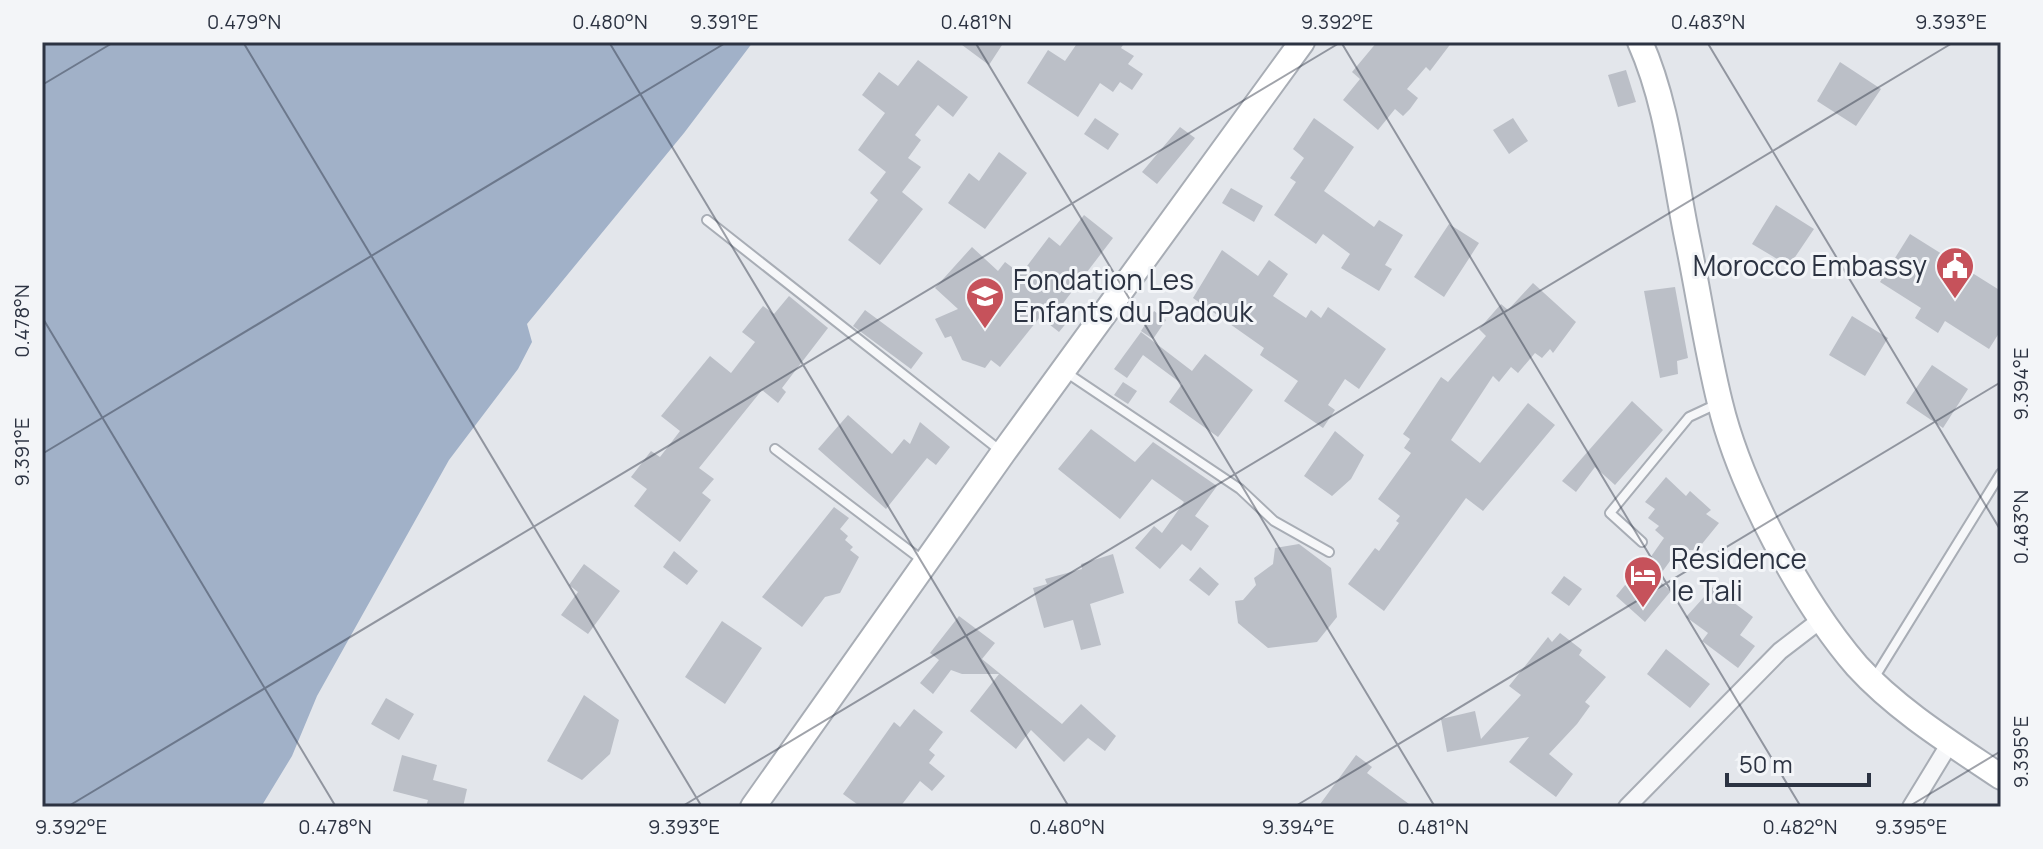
<svg xmlns="http://www.w3.org/2000/svg" width="2043" height="849" font-family="Manrope,sans-serif">
<style>
.water{fill:#a1b1c8}
.building{fill:#bbbfc7}
.lines{fill:none;stroke-linecap:round;stroke-linejoin:round}
.lane-casing{stroke:#a8adb5;stroke-width:12}
.street-casing{stroke:#a8adb5;stroke-width:20}
.secondary-casing{stroke:#a8adb5;stroke-width:28}
.lane{stroke:#f6f7f9;stroke-width:8}
.street{stroke:#f6f7f9;stroke-width:16}
.secondary{stroke:#fff;stroke-width:24}
.ticks{fill:none;stroke:#2c3342;stroke-width:2;stroke-opacity:0.45}
.labels{text-anchor:middle;stroke-width:6;stroke-linejoin:round;paint-order:stroke}
.poi-label{font-size:28px;fill:#2c3342;stroke:#f3f5f8;text-anchor:start}
.neatline{fill:none;stroke:#2c3342;stroke-width:3}
.ticks-label{font-size:20px;text-anchor:middle;fill:#2c3342}
</style>
<rect width="100%" height="100%" fill="#e3e6eb"/>
<!-- water -->
<path class="water" d="M42 42H753L684 133 527 324 532 342 518 369 449 460 317 696 292 756 261 807H42Z"/>
<!-- building -->
<path class="building" d="M958 42H1004L989 65Z
M1078 42H1125L1121 48 1134 56 1128 64 1143 74 1132 90 1120 82 1113 92 1100 83 1078 117 1027 83 1048 50 1065 61Z
M1377 42H1452L1430 71 1426 67 1407 89 1418 98 1410 109 1403 116 1395 109 1378 130 1343 100 1360 79 1352 72Z
M918 60 968 97 953 117 938 105 915 135 921 140 908 158 921 167 902 192 923 209 880 265 848 240 878 200 870 193 886 172 858 150 885 113 862 95 879 72 898 86Z
M1840 62 1881 89 1856 126 1817 101Z
M1626 70 1636 102 1618 107 1608 75Z
M1095 118 1119 134 1108 150 1084 134Z
M1314 118 1354 147 1324 191 1374 227 1379 220 1403 235 1385 265 1392 269 1379 291 1341 268 1350 254 1323 234 1316 244 1274 215 1296 182 1290 178 1304 158 1293 149Z
M1513 118 1528 141 1509 154 1493 130Z
M1180 127 1195 138 1157 184 1142 172Z
M999 152 1027 173 985 229 948 203 969 173 979 181Z
M1231 188 1263 206 1254 222 1222 203Z
M1776 205 1814 229 1789 266 1752 244Z
M1084 215 1113 238 1061 306 1073 315 1059 332 1040 317 1000 367 991 360 985 368 962 360 951 336 945 338 935 319 958 309 935 288 972 247 998 271 1005 262 1021 274 1049 237 1060 246Z
M1449 224 1479 243 1444 297 1414 277Z
M1910 234 2001 291V330L1989 349 1945 321 1938 333 1915 318 1921 308 1880 282Z
M1222 250 1258 276 1269 260 1288 274 1273 296 1306 318 1311 310 1321 318 1328 307 1386 349 1359 389 1345 379 1328 405 1335 410 1323 428 1284 401 1298 381 1260 355 1264 348 1193 298Z
M1533 283 1576 322 1553 353 1550 349 1542 358 1535 353 1518 373 1511 367 1499 382 1493 376 1451 440 1480 463 1528 403 1555 425 1483 511 1466 498 1384 611 1348 584 1375 548 1379 551 1399 523 1396 521 1400 516 1378 499 1411 453 1404 448 1410 439 1403 434 1441 377 1448 382 1486 336 1479 329 1501 304 1508 310Z
M1675 287 1688 358 1677 361 1678 374 1660 378 1644 291Z
M789 296 828 328 782 388 786 392 778 403 762 390 699 468 714 479 702 493 711 500 680 542 634 506 647 489 631 477 651 451 660 457 680 431 661 416 710 356 731 373 755 342 742 332 763 306 774 314Z
M865 310 923 353 911 369 853 326Z
M1154 311 1166 320 1153 339 1141 331Z
M1852 316 1888 338 1865 376 1829 355Z
M1141 332 1192 371 1205 354 1253 390 1218 437 1169 402 1182 384 1143 355 1127 378 1114 369Z
M1932 365 1968 389 1943 428 1906 403Z
M1123 382 1137 391 1128 404 1114 395Z
M1632 401 1663 430 1615 485 1595 467 1576 492 1562 481Z
M848 415 892 454 904 439 910 444 920 422 950 447 936 465 927 458 886 509 818 449Z
M1091 429 1135 462 1153 442 1217 486 1195 516 1209 526 1191 551 1182 544 1160 569 1135 548 1154 526 1162 533 1184 502 1152 479 1120 519 1058 469Z
M1335 431 1364 455 1351 479 1332 496 1304 476Z
M1666 477 1686 496 1690 491 1711 510 1706 514 1719 523 1697 550H1678L1657 579 1671 591 1645 622 1616 596 1635 573 1638 575 1664 538 1655 530 1659 526 1648 518 1655 509 1645 502Z
M834 507 849 518 840 529 848 536 845 540 853 547 850 550 859 557 840 593 825 597 802 627 762 597Z
M1299 544 1331 568 1337 617 1317 642 1268 648 1238 623 1235 601 1243 600 1256 585 1254 578 1273 564 1275 548Z
M674 551 698 571 687 585 663 567Z
M1113 554 1124 593 1090 604 1101 645 1081 650 1073 620 1044 628 1033 588 1047 584 1045 579 1082 569 1081 564Z
M584 564 620 591 588 634 561 615 578 592 569 585Z
M1200 567 1219 584 1209 596 1189 580Z
M1564 576 1582 589 1569 606 1551 593Z
M1713 587 1753 617 1740 635 1755 646 1738 668 1702 641 1708 633 1686 617Z
M959 616 995 643 982 659 1062 724 1081 704 1116 736 1105 751 1088 738 1064 762 1031 730 1016 749 970 711 999 674H962L951 670 933 694 920 683 939 660 930 653Z
M722 621 762 648 725 704 685 677Z
M1560 633 1582 650 1579 655 1606 677 1585 702 1590 706 1577 724 1549 754 1573 774 1556 797 1509 762 1529 737 1447 752 1441 719 1475 711 1481 739 1521 695 1509 686 1548 637 1552 642Z
M1666 649 1710 684 1690 708 1647 674Z
M584 695 619 720 610 754 582 780 547 761Z
M386 698 414 714 399 740 371 724Z
M914 709 943 732 929 750 935 755 929 763 945 776 932 791 920 781 900 807H861L843 794 894 722 900 727Z
M402 755 437 765 433 780 467 789 463 807H426L428 800 393 791Z
M1356 755 1372 767 1367 773 1413 807H1318Z"/>
<g class="lines">
<defs>
<path id="lane" d="M707 220 1002 452
M1064 371 1240 489 1274 521 1329 552
M775 449 922 560
M1642 542 1610 513 1689 417 1719 403
M1873 680 2001 473"/>
<path id="street" d="M1627 807 1780 651 1823 618
M1911 807 1950 743"/>
<path id="secondary" d="M1640 42C1668 105 1674 175 1688 242 1699 296 1707 351 1720 403 1740 486 1801 601 1857 666 1897 710 1952 744 2001 777
M753 807 1003 453 1302 42"/>
</defs>
<!-- lane casing -->
<use href="#lane" class="lane-casing"/>
<!-- street casing -->
<use href="#street" class="street-casing"/>
<!-- secondary casing -->
<use href="#secondary" class="secondary-casing"/>
<!-- lane -->
<use href="#lane" class="lane"/>
<!-- street -->
<use href="#street" class="street"/>
<!-- secondary -->
<use href="#secondary" class="secondary"/>
</g>
<!-- ticks -->
<path class="ticks" d="M243 42 702 807M609 42 1069 807M975 42 1435 807M1341 42 1801 807M1707 42 2001 531M42 85 114 42M42 317 336 807M42 454 727 42M67 807 1341 42M681 807 1954 42M1294 807 2001 382M1908 807 2001 751"/>
<!-- icons -->
<defs>
<symbol id="civic-pin" viewBox="-11 -11 22 30"><path d="M0 17L-7.5 6A9.5 9.5 0 1 1 7.5 6Z" fill="#c6525b" stroke="#f3f5f8"/><path d="M-.6-6.5H3V-4.5H.6V-3L4-1V1h2V6H-6V1h2V-1L-.6-3ZM-1.2 2.5V6h2.4V2.5Z" fill="#fff"/></symbol>
<symbol id="school-pin" viewBox="-11 -11 22 30"><path d="M0 17L-7.5 6A9.5 9.5 0 1 1 7.5 6Z" fill="#c6525b" stroke="#f3f5f8"/><path d="M0-5L7-2L0 1L-7-2ZM-4 1L0 2.5L4 1V4Q0 6-4 4Z" fill="#fff"/></symbol>
<symbol id="hotel-pin" viewBox="-11 -11 22 30"><path d="M0 17L-7.5 6A9.5 9.5 0 1 1 7.5 6Z" fill="#c6525b" stroke="#f3f5f8"/><path d="M-6-4.5h1.5V1H6V5H4.5V3h-9V5H-6ZM-4 0a1.8 1.8 0 1 1 3.6 0ZM.5 0V-2.5h3Q6-2.5 6 0Z" fill="#fff"/></symbol>
</defs>
<g fill-rule="evenodd">
<use href="#civic-pin" x="1933" y="244" width="44" height="60"/>
<use href="#school-pin" x="963" y="274" width="44" height="60"/>
<use href="#hotel-pin" x="1621" y="553" width="44" height="60"/>
</g>
<g class="labels">
<!-- poi labels -->
<g class="poi-label">
<text x="1927" y="276" text-anchor="end">Morocco Embassy</text>
<text x="1013" y="290">Fondation Les<tspan x="1013" dy="32">Enfants du Padouk</tspan></text>
<text x="1671" y="569">Résidence<tspan x="1671" dy="32">le Tali</tspan></text>
</g>
</g>
<!-- border -->
<rect width="2043" height="849" fill="none" stroke="#f3f5f8" stroke-width="88"/>
<!-- scale -->
<path d="M1727 773v12h142v-12" fill="none" stroke="#2c3342" stroke-width="4"/>
<text x="1739" y="773" font-size="24" fill="#2c3342" stroke="#f3f5f8" stroke-width="6" paint-order="stroke">50 m</text>
<rect x="44" y="44" width="1955" height="761" class="neatline"/>
<g class="ticks-label">
<text x="244" y="29">0.479°N</text>
<text x="610" y="29">0.480°N</text>
<text x="724" y="29">9.391°E</text>
<text x="976" y="29">0.481°N</text>
<text x="1337" y="29">9.392°E</text>
<text x="1708" y="29">0.483°N</text>
<text x="1951" y="29">9.393°E</text>
<text transform="translate(22 321) rotate(-90)" y="7">0.478°N</text>
<text transform="translate(2021 384) rotate(-90)" y="7">9.394°E</text>
<text transform="translate(22 452) rotate(-90)" y="7">9.391°E</text>
<text transform="translate(2021 527) rotate(-90)" y="7">0.483°N</text>
<text transform="translate(2021 752) rotate(-90)" y="7">9.395°E</text>
<text x="71" y="834">9.392°E</text>
<text x="335" y="834">0.478°N</text>
<text x="684" y="834">9.393°E</text>
<text x="1067" y="834">0.480°N</text>
<text x="1298" y="834">9.394°E</text>
<text x="1433" y="834">0.481°N</text>
<text x="1800" y="834">0.482°N</text>
<text x="1911" y="834">9.395°E</text>
</g>
</svg>
